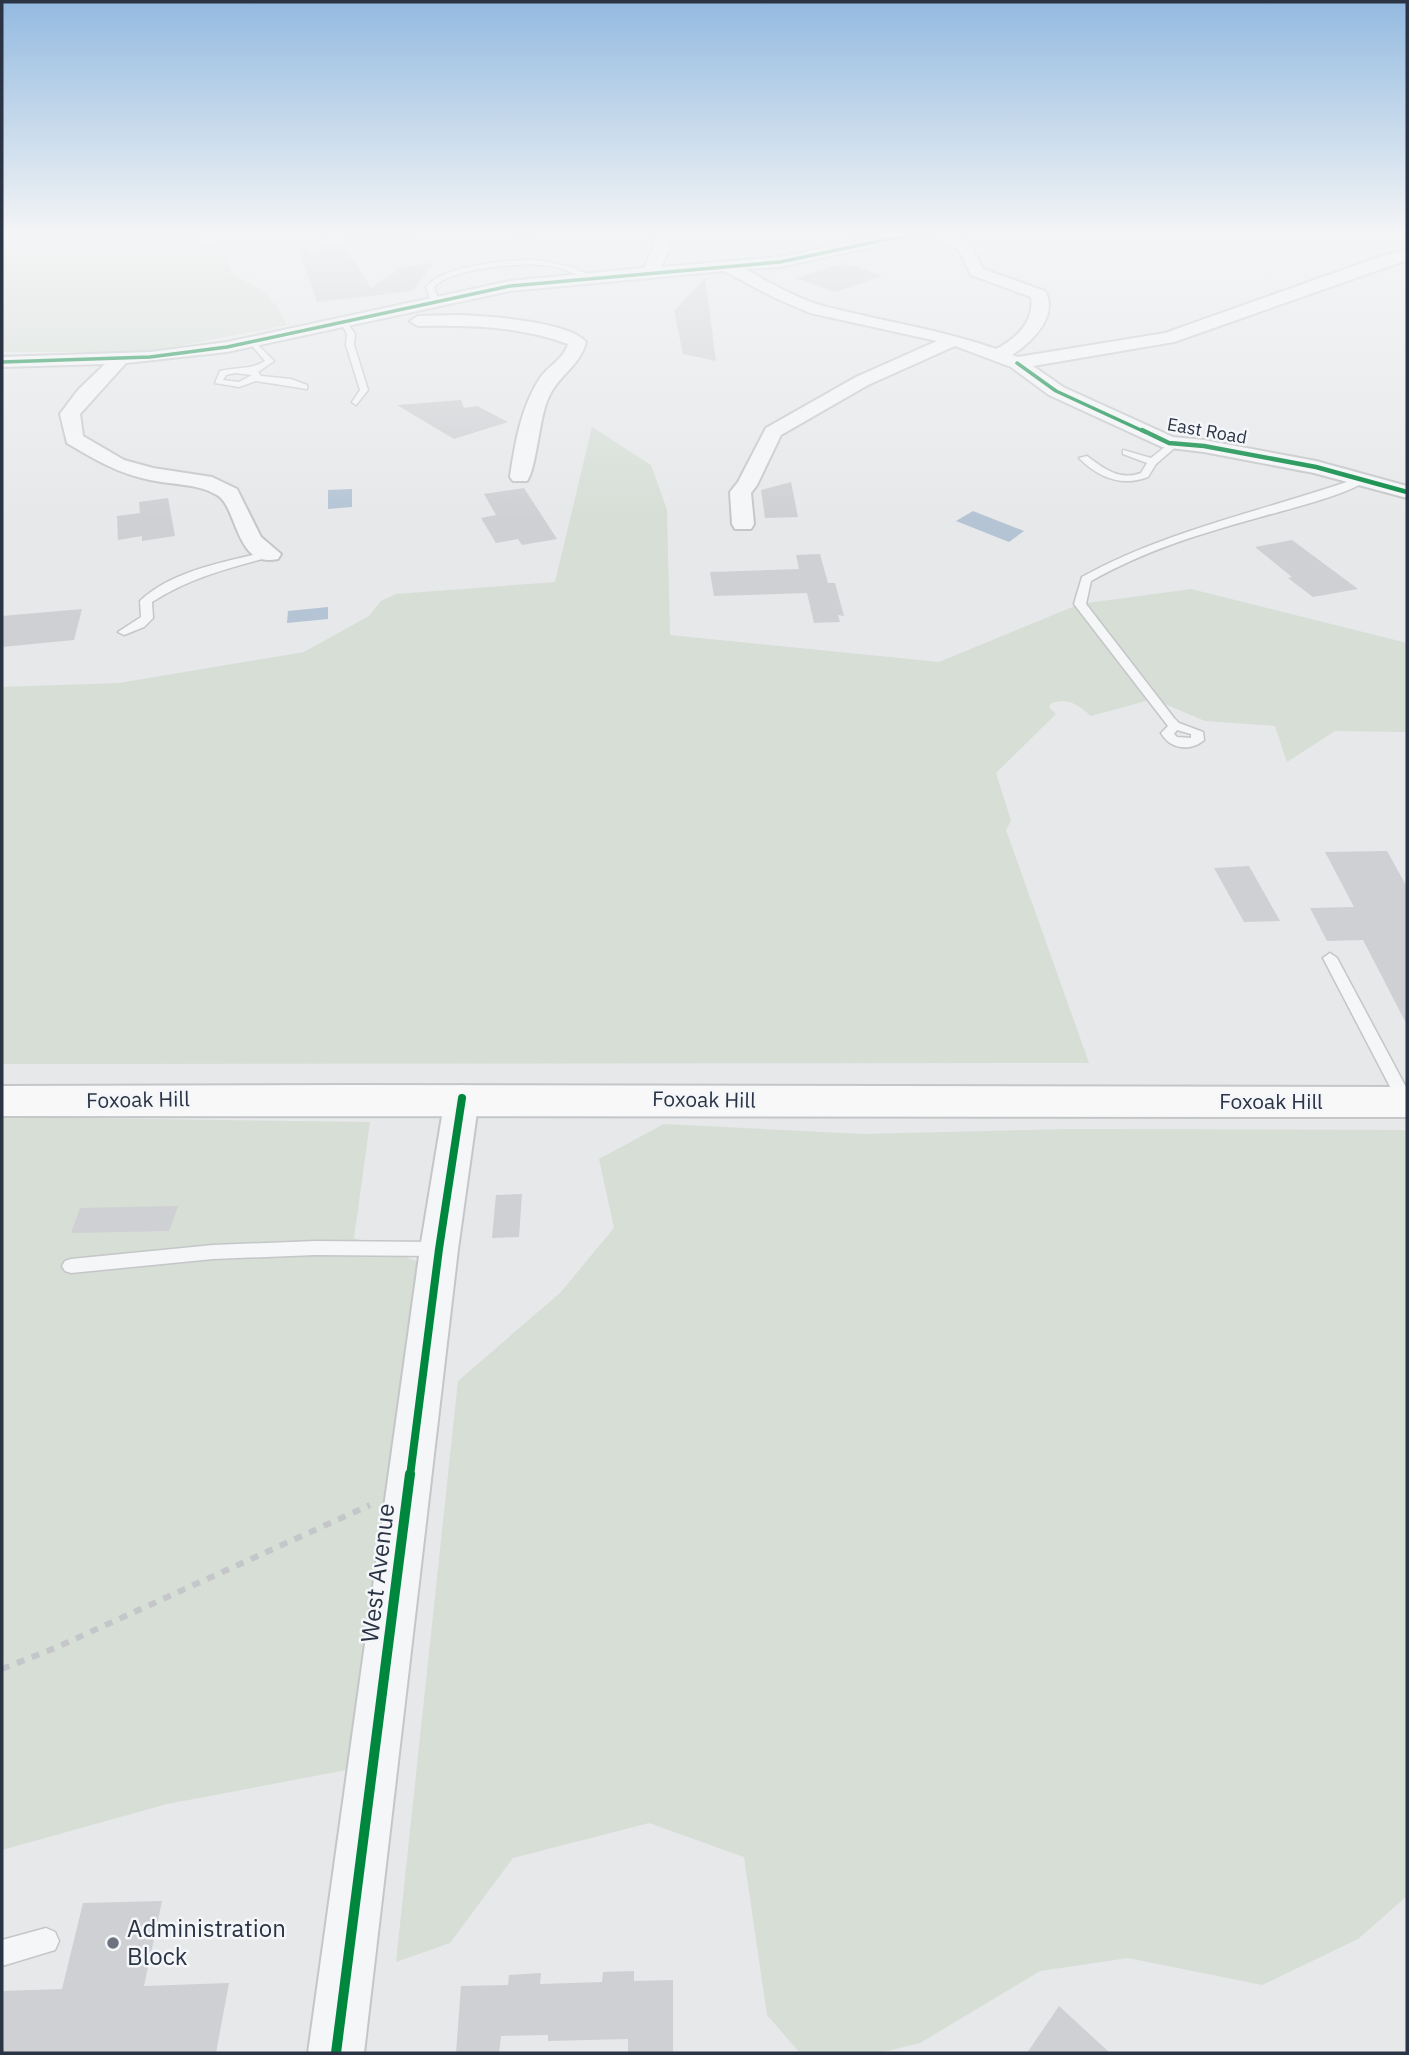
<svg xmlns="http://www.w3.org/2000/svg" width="1409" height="2055" font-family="'IBM Plex Sans',sans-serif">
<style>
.green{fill:#d6ded6}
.water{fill:#b4c4d5}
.building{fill:#ced0d3}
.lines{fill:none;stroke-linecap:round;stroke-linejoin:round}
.service-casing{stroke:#c4c6c8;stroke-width:3}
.minor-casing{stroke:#c4c6c8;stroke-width:4}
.secondary-casing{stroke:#c4c6c8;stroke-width:4}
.path{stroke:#c5c6ca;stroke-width:6;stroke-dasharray:8 8;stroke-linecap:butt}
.service{fill:#f5f6f7;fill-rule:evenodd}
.minor{fill:#f5f6f7;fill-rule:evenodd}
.secondary{fill:#f8f8f8;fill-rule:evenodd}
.cycleway-far3-casing{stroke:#f4f6f9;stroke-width:6}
.cycleway-far2-casing{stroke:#f4f6f9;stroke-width:7}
.cycleway-far1-casing{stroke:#f4f6f9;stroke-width:12}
.cycleway-casing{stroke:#f4f6f9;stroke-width:15}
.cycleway-far3{stroke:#00873e;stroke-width:3.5}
.cycleway-far2{stroke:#00873e;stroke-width:4.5}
.cycleway-far1{stroke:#00873e;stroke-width:8}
.cycleway{stroke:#00873e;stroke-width:10}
.poi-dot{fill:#6c737f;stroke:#f4f6f9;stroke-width:2.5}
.labels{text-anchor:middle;stroke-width:5;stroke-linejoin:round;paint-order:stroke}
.far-street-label{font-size:18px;fill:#2b3445;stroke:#f4f6f9}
.street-label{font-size:21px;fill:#2b3445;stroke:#f4f6f9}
.near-street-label{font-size:24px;fill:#2b3445;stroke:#f4f6f9}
.near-poi-label{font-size:24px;fill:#2b3445;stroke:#f4f6f9;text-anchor:start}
</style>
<rect width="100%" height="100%" fill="#e6e8ea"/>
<!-- green -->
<path class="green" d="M2 232H191L201 241 223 247 231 275C261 287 273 296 287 325L148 352H2Z
M342 232H412L416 238C406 255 375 256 358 248 353 246 347 237 342 232Z
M501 232H631L617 236 506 237Z
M592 427 651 465 667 510 670 635 939 662 1080 604 1191 589 1407 643V732L1335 731 1287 762 1275 726 1205 721 1153 699 1091 716C1077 704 1069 698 1051 703L1049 707 1056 714 996 773 1011 821 1006 830 1089 1063 2 1064V687L119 683 304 652 369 616 381 601 396 594 555 582Z
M2 1117 370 1122 354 1238 436 1268 373 1765 167 1804 2 1850Z
M664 1124 863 1134 1070 1129 1407 1130V1896L1358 1939 1262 1985 1128 1958 1040 1971 920 2043 879 2053H800L767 2015 744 1857 649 1823 513 1858 450 1943 396 1962 458 1381 560 1293 614 1228 599 1159Z"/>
<!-- water -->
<path class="water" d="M352 489V507L328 509V490Z
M973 511 1024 531 1009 542 956 521Z
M328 607V619L287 623 288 611Z"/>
<!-- building -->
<path class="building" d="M344 244 371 288 401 268 435 262 412 291 317 302 298 248 306 247 307 253 315 254 331 245Z
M844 263 883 276 835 292 796 278Z
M705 278 709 306 716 361 683 354 674 311Z
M461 400 464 408 477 406 508 422 454 439 397 405Z
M791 482 798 517 765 518 761 490Z
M524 488 557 539 522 545 518 539 496 543 481 518 496 515 484 494Z
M168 498 175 536 142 541V536L118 540 117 516 140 513 139 502Z
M1292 540 1358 589 1313 597 1288 578 1292 577 1255 547Z
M820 554 828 583H835L844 616 838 615 840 622 814 623 807 593 714 596 710 572 799 569 796 555Z
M82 609 74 640 2 647V616Z
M1387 851 1407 887V1025L1363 940 1327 941 1310 908 1354 907 1325 852Z
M1249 866 1280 921 1244 922 1214 868Z
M522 1194 519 1237 492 1238 496 1195Z
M178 1206 169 1231 71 1233 80 1208Z
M162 1901 144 1986 229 1983 216 2053H2V1991L62 1989 83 1903Z
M634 1971V1981L673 1980V2052L628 2053V2039L548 2041V2035L501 2036 499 2053H456L461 1986 508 1985 509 1975 541 1973 540 1984 602 1982 603 1972Z
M1059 2006 1110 2053H1027Z"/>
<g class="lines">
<defs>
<path id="service" d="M324 232H331L333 241 315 251H309V247L326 238Z
M535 260 573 267 593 277 589 279C577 275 565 269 552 266 528 261 450 268 434 287L439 302 435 304 431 302 426 287C444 265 508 260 535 260Z
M344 319 355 334 354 345 368 390 356 405 352 402 360 390 346 345 347 334 340 321Z
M252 339 274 361 258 372 261 376 291 379 307 385V389L256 381 239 387 215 383 220 371C237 367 251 370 265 361L248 341ZM235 373 252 375 239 382 223 380 226 375Z
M1171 442 1179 444 1156 464 1148 477C1122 487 1099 478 1079 458L1087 456C1104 469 1120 481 1141 473L1147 463 1123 454V450L1151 458Z
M1361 477 1369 479C1348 495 1285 510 1257 518 1199 534 1144 551 1091 581L1086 604 1174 718 1179 723 1203 732 1204 740C1190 752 1170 749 1161 733L1168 726 1074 604 1082 577C1169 529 1268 510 1361 477ZM1177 730 1191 734V738L1177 737 1174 734Z
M270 551 275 554 274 556C231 567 189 578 152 602L153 618 144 627 124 635 118 632 141 617 140 601C172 570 229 561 270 551Z
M1330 953 1337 958 1407 1089V1108L1400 1106 1398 1102 1323 958Z
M315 1241 439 1242 445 1244 448 1249 445 1254 439 1256 315 1255 213 1259 71 1273 65 1271 62 1266 65 1261 71 1259 213 1245Z
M46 1928 55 1932 59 1941 55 1950 2 1966V1940Z"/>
<path id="minor" d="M652 232H667L670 247 661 267 780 257 900 232H948L970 244 983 269 1045 291C1059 316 1032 342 1012 355L1018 357 1165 333 1382 256 1407 250V260L1174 342 1033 366 1063 387 1173 437 1204 440 1316 461 1407 486V498L1314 473 1204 452 1162 447 1049 395 1011 367 955 346 868 385 781 435 757 485 751 493 754 524 751 529H735L732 524 730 492 738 482 766 428 856 377 937 341 810 313 773 297 724 271 510 291 227 352 126 363 80 414 83 436 124 460 153 468 212 477 237 489 261 537 281 554 278 559C235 569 238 507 217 495 196 483 173 485 150 480 119 474 94 459 67 443L60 414 78 390 105 364 2 367V357L150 352 227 342 510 281 644 268 654 247ZM929 233 959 250 971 275 1031 297C1035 321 1016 339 996 349 939 329 881 321 823 306 796 298 770 283 745 269L780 267 922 236Z
M458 315C486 316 568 321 586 342 579 368 558 374 547 401 539 421 536 469 527 481H513L510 477C515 443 521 407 540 378 549 365 563 360 568 344 519 326 469 325 418 326L410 321 418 316Z
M462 1085 474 1089 479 1098 458 1249 364 2053H308L420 1249 445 1098 450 1089Z"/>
<path id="secondary" d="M353 1085 1407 1087V1117L2 1116V1086Z"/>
</defs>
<!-- service casing -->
<use href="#service" class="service-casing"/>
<!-- minor casing -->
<use href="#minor" class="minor-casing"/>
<!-- secondary casing -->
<use href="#secondary" class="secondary-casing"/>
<!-- path -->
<path class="path" d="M2 1669 55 1648 370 1505"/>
<!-- service -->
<use href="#service" class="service"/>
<!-- minor -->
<use href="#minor" class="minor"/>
<!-- secondary -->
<use href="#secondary" class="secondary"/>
<defs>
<path id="cycleway-far3" d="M2 362 150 357 227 347 510 286 780 262 922 232
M1017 363 1056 391 1145 432"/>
<path id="cycleway-far2" d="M1142 430 1169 443 1204 446 1316 467 1407 492"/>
<path id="cycleway-far1" d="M410 1476 439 1249 462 1098"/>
<path id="cycleway" d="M336 2053 410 1474"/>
</defs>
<!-- cycleway-far3 casing -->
<use href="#cycleway-far3" class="cycleway-far3-casing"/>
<!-- cycleway-far2 casing -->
<use href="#cycleway-far2" class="cycleway-far2-casing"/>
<!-- cycleway-far1 casing -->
<use href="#cycleway-far1" class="cycleway-far1-casing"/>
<!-- cycleway casing -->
<use href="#cycleway" class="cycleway-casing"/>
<!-- cycleway-far3 -->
<use href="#cycleway-far3" class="cycleway-far3"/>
<!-- cycleway-far2 -->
<use href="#cycleway-far2" class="cycleway-far2"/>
<!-- cycleway-far1 -->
<use href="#cycleway-far1" class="cycleway-far1"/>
<!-- cycleway -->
<use href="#cycleway" class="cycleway"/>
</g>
<!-- sky -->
<linearGradient id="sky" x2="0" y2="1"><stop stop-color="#93bae0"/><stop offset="0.45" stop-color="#f4f5f6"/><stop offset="1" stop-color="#f4f5f6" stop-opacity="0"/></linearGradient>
<rect width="1409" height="520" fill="url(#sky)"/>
<!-- markers -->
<circle class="poi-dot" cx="113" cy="1943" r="7"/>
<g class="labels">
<!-- far-street labels -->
<g class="far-street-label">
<text transform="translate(1207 431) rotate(10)" y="6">East Road</text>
</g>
<!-- street labels -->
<g class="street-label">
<text transform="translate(138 1100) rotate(-1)" y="7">Foxoak Hill</text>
<text transform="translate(704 1100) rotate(1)" y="7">Foxoak Hill</text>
<text x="1271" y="1109">Foxoak Hill</text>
</g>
<!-- near-street labels -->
<g class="near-street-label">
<text transform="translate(378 1573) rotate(-83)" y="8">West Avenue</text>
</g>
<!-- near-poi labels -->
<g class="near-poi-label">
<text x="127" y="1937">Administration<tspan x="127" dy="28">Block</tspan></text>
</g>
</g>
<!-- border -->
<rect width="1409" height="2055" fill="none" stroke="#2b3445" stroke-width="7"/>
</svg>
